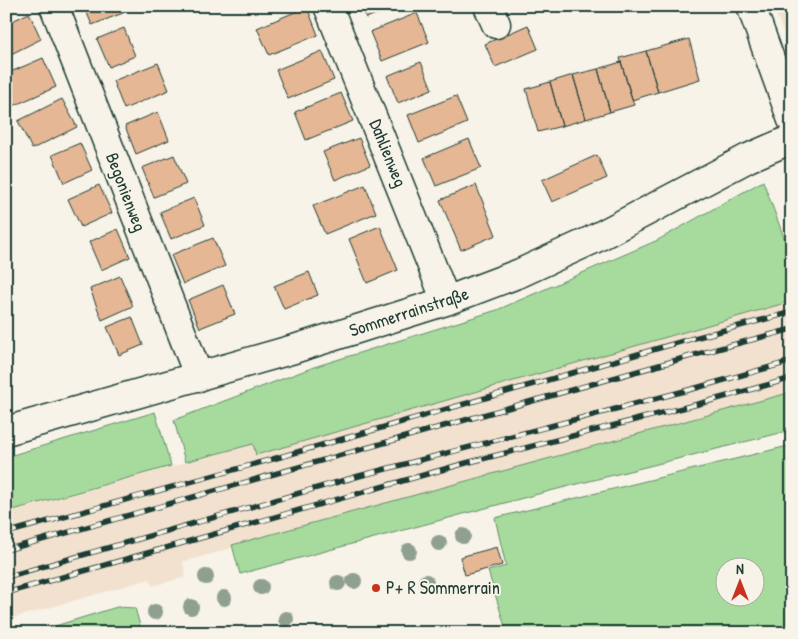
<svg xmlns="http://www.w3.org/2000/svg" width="798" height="639" font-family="'Patrick Hand',sans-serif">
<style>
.built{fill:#f2e1cf}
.green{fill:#a7db9d;stroke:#638c68;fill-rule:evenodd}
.building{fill:#e5b795;stroke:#1f3d34}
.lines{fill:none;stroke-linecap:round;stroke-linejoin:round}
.minor-casing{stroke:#1f3d34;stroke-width:31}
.minor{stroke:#f7f3e8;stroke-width:28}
.rail-casing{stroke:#1f3d34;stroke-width:5.5}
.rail{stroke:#f7f3e8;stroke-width:4;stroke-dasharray:11;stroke-linecap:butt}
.tree{fill:#8fa091}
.poi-dot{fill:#c8321e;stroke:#f7f3e8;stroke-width:2}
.labels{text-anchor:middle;stroke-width:4;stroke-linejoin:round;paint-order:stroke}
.street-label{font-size:18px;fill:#1f3d34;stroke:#f7f3e8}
.poi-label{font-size:18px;fill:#1f3d34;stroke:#f7f3e8;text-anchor:start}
</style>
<rect width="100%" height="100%" fill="#f7f3e8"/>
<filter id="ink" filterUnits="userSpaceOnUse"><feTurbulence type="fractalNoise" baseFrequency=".02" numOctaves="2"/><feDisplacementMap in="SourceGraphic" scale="10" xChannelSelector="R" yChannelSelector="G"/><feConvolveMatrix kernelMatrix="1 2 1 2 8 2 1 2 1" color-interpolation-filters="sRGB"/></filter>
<g filter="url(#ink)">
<!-- built -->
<path class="built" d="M773 6H792V54Z
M792 301V392L233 545 229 549 183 562 186 577 152 586 150 579 6 620V513L253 444 257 455Z"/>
<!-- green -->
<path class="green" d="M763 181 792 259V301L256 455 253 444 185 462 174 420 314 367 497 310 658 240Z
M792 392V430L538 494 240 574 232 545Z
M155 412 171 466 6 512V457Z
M792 445V633H507L488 571 506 566 495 518ZM726 566H756V596H726Z
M117 607 135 608 142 633H57L55 626Z"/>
<!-- building -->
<path class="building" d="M84 6H120L123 13 92 25Z
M361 6H396L366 18Z
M307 7 318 35 269 55 257 28Z
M29 13 41 39 9 55 6 49V24Z
M417 13 429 42 382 61 370 32Z
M528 25 538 49 495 67 485 44Z
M124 28 135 56 109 67 97 39Z
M689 39 700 79 658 92 646 51Z
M322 51 334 80 288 99 276 70Z
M646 51 658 92 632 100 620 58Z
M43 58 56 87 13 106 6 92V74Z
M421 62 432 89 398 103 387 76Z
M621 62 634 105 610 112 598 69Z
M158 63 169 90 124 109 113 81Z
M598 69 610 112 586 119 573 75Z
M573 75 586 119 562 126 550 82Z
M550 82 562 126 538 132 526 89Z
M341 93 353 121 306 140 295 112Z
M456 96 467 123 419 143 408 115Z
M62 99 77 127 32 149 18 121Z
M158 112 169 140 136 154 125 126Z
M359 138 370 165 335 180 323 152Z
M469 139 481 168 436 186 424 158Z
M80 143 92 170 64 183 52 155Z
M174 155 186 184 154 197 142 168Z
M597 155 607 178 552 202 542 180Z
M99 185 112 213 81 227 68 199Z
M365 185 376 213 325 234 313 206Z
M476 185 496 235 461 250 440 200Z
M194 198 205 225 171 239 160 212Z
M380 226 398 270 367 283 349 239Z
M118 229 130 257 101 270 89 242Z
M213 238 225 266 183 284 171 255Z
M309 272 318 295 284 309 274 286Z
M120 276 133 306 102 320 90 289Z
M223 285 235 314 200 328 188 300Z
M132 317 143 345 119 355 107 327Z
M497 547 502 565 465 575 460 557Z"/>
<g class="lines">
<defs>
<path id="minor" d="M54 6 199 377
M328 6 446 301
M488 6 496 24
M751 6 792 120
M6 431 294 349 446 301 520 273 592 240 748 158 792 139"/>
</defs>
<!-- minor casing -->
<use href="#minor" class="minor-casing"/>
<!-- minor -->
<use href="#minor" class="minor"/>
<defs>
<path id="rail" d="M6 533 280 457 687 340 792 312
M6 550 691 356 792 329
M6 577 359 476 696 388 792 361
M6 593 466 463 706 402 792 378"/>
</defs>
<!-- rail casing -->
<use href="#rail" class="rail-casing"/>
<!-- rail -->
<use href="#rail" class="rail"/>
</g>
<!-- trees -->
<g class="tree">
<circle cx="463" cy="536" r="8"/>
<circle cx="439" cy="543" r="8"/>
<circle cx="409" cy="551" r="8"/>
<circle cx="206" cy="577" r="8"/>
<circle cx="354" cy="581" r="8"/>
<circle cx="426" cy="582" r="8"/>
<circle cx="338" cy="583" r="8"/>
<circle cx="261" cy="587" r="8"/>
<circle cx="224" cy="598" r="8"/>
<circle cx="191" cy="607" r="8"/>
<circle cx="155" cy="612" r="8"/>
<circle cx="286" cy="619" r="8"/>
</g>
</g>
<!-- markers -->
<circle class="poi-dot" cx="376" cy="588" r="5"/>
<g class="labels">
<!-- street labels -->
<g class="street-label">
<text transform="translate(388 153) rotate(68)" y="6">Dahlienweg</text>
<text transform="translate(126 192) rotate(69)" y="6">Begonienweg</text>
<text transform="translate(409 312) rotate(-18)" y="6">Sommerrainstraße</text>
</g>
<!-- poi labels -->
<g class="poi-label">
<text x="386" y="594">P+ R Sommerrain</text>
</g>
</g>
<!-- margin -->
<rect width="798" height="639" fill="none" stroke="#f7f3e8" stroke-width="25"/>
<rect x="12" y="12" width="773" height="614" fill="none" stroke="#1f3d34" stroke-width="2" filter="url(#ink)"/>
<!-- north arrow -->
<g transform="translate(740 582)"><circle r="24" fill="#f7f3e8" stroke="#a1aaa0"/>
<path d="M0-4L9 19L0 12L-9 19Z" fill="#c8321e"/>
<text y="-8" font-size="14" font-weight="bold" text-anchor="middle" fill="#1f3d34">N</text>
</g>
</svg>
